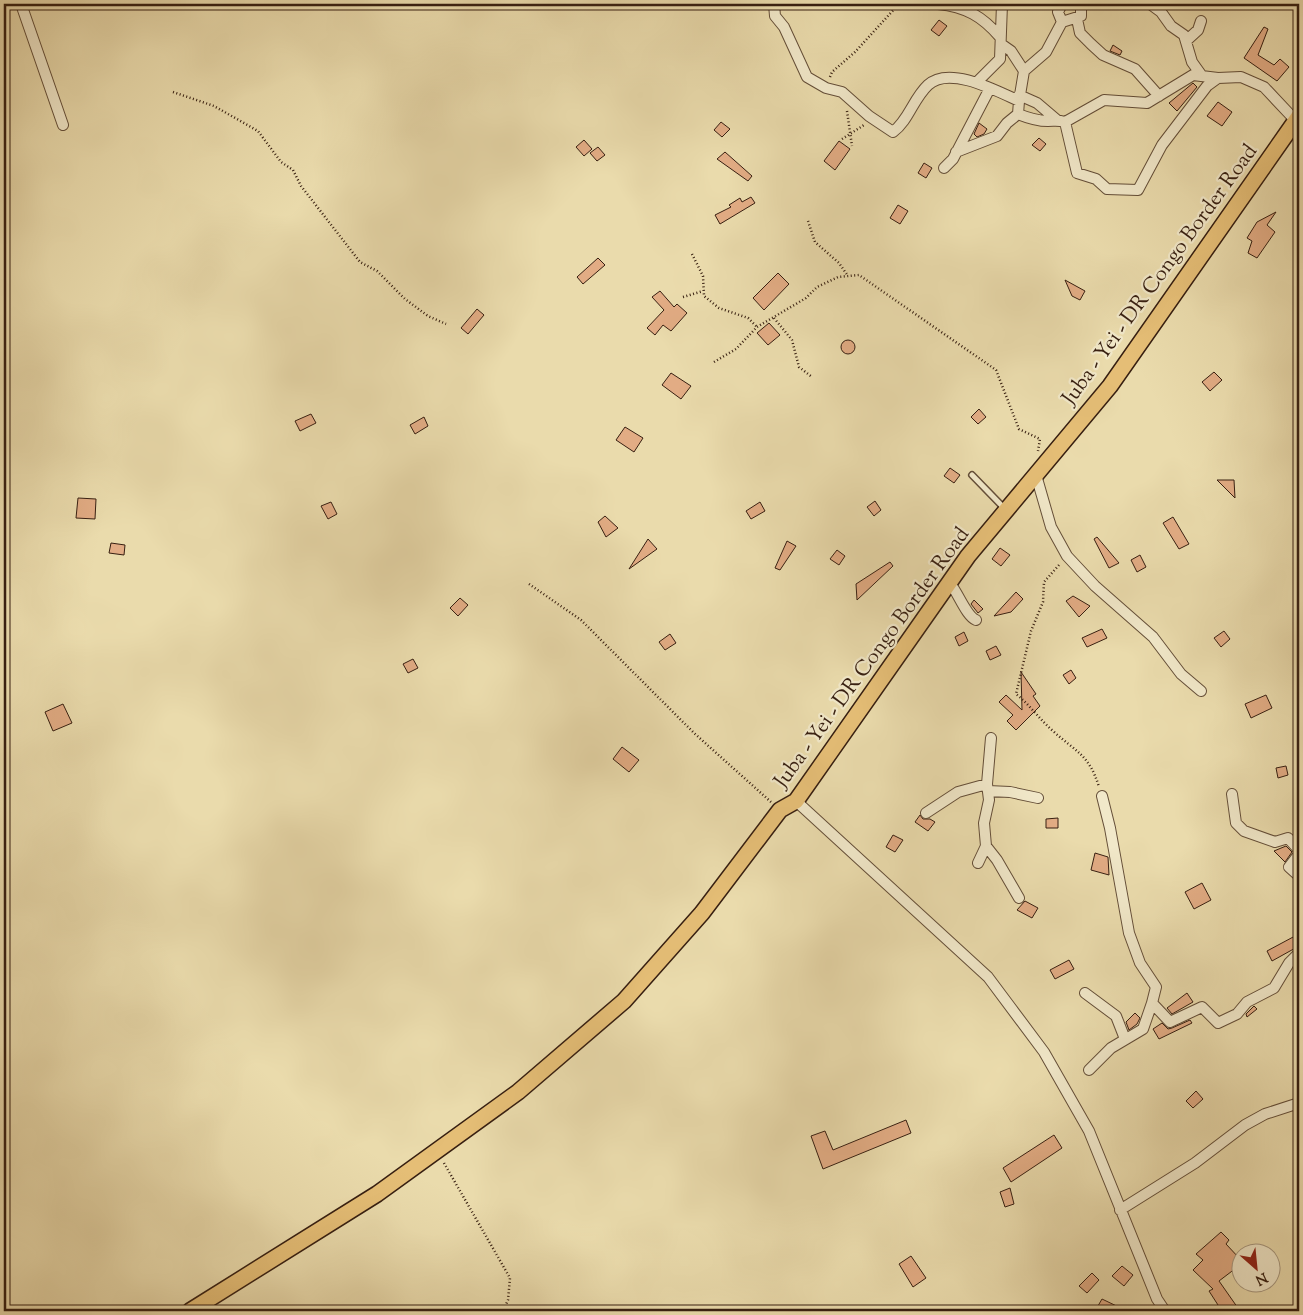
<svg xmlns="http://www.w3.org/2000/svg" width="1303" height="1315" font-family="'Sorts Mill Goudy',serif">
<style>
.building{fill:#e2ac84;stroke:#371f11}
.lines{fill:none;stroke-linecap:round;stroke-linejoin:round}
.lane-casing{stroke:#644e38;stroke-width:8}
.street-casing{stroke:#644e38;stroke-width:12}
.primary-casing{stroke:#371f11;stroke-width:18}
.path{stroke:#371f11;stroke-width:2.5;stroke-dasharray:1 2.5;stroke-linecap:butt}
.lane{stroke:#f1e8c9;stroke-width:5}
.street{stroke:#f1e8c9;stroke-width:10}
.primary{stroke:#e5be76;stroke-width:15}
.labels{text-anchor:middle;stroke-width:4.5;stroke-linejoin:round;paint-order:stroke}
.street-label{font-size:21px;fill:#371f11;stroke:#f1e8c9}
</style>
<rect width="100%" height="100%" fill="#eadbac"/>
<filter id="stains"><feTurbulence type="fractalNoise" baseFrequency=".004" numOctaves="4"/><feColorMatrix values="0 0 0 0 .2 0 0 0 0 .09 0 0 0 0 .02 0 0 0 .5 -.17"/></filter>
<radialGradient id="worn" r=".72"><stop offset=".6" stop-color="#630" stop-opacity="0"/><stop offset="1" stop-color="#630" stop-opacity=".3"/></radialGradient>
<!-- building -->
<path class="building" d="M939 20 947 26 939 36 931 30Z
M1264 27 1268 29 1258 55 1274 65 1280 59 1289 67 1277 81 1244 58Z
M1113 45 1122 51 1120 55 1110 51Z
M1193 83 1197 87 1177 111 1169 103Z
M1218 102 1232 112 1222 126 1207 116Z
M721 122 730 129 722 137 714 130Z
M979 123 987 129 984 134 977 137 974 134Z
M1039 138 1046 144 1040 151 1032 145Z
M584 140 592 149 584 156 576 147Z
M839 141 850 149 835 170 824 161Z
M598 147 605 155 597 161 590 153Z
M725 152 752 176 748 181 717 159Z
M924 163 932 168 926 178 918 173Z
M751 197 755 203 720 224 715 215 731 207 729 205 740 198 742 202Z
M898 205 908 211 900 224 890 218Z
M1276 212 1267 225 1275 232 1257 258 1248 253 1252 241 1247 238 1257 222Z
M598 258 605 265 583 284 577 277Z
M778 273 789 284 764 310 753 298Z
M1065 280 1085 291 1080 300 1072 296Z
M660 291 674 307 677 304 687 313 671 331 663 325 655 335 647 328 664 310 652 297Z
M477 309 484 315 468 334 461 328Z
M769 323 780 335 768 345 757 333Z
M841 347a7 7 0 1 1 14 0a7 7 0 1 1-14 0Z
M1214 372 1222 380 1210 391 1202 382Z
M671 373 691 386 681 399 662 385Z
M979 409 986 417 978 424 971 417Z
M311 414 316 423 300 431 295 421Z
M424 417 428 426 415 434 410 425Z
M625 427 643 438 634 452 616 440Z
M950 468 960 475 954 483 944 476Z
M1217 480H1234L1235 498Z
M78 498 96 499 95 519 76 518Z
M875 501 881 510 874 516 867 507Z
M331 502 337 514 328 519 321 506Z
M760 502 765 511 751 519 746 511Z
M605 516 618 528 606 537 598 522Z
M1173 517 1189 544 1179 549 1163 523Z
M1097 537 1119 563 1109 568 1094 539Z
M648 539 657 549 629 569Z
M787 541 796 546 780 570 775 568Z
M111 543 125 545 124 555 109 553Z
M1000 548 1010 555 1001 566 992 559Z
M837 550 845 556 839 565 830 559Z
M1140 555 1146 567 1137 572 1131 560Z
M890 562 893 566 857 600 856 584Z
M1016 592 1023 599 1011 612 994 616Z
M1073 596 1090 606 1079 617 1066 601Z
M460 598 468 605 458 616 450 608Z
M974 600 983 609 978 613 971 604Z
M1102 629 1107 638 1087 647 1082 638Z
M1224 631 1230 639 1221 647 1214 638Z
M964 632 968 641 959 646 955 637Z
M670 634 676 643 665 650 659 642Z
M996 646 1001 655 990 660 986 651Z
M413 659 418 668 408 673 403 664Z
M1071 670 1076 678 1069 684 1063 675Z
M1021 672 1036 694 1033 696 1040 706 1016 730 1007 721 1013 715 999 702 1006 695 1022 710Z
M1266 695 1272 708 1251 718 1245 704Z
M63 704 72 723 53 731 45 712Z
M622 747 639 760 629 772 613 759Z
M1286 766 1288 775 1278 778 1276 768Z
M920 815 923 819H930L935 822 928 831 915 822Z
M1058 818V828H1046V819Z
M893 835 903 840 895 852 886 847Z
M1286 846 1292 852 1285 862 1274 851Z
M1095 853 1108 857 1109 875 1091 870Z
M1202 883 1211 900 1194 909 1185 892Z
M1025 901 1038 908 1032 918 1017 910Z
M1295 936 1299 946 1272 961 1267 951Z
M1069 960 1074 969 1055 979 1050 970Z
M1187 993 1193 1002 1172 1014 1167 1008Z
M1254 1006 1257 1009 1247 1017 1246 1014Z
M1135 1013 1140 1018 1137 1024 1129 1030 1126 1022Z
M1190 1020 1192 1023 1159 1039 1153 1029 1162 1023 1168 1029 1172 1028Z
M1196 1091 1203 1099 1193 1108 1186 1101Z
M906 1120 911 1133 823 1169 811 1136 825 1131 833 1150Z
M1054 1135 1062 1148 1011 1182 1003 1168Z
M1010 1188 1014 1204 1005 1207 1000 1192Z
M1221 1232 1229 1240 1226 1244 1240 1259V1265L1219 1281 1240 1311H1211L1218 1305 1209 1291 1213 1289 1193 1270 1203 1260 1196 1254Z
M911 1256 926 1278 913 1287 899 1264Z
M1122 1266 1133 1275 1124 1286 1112 1276Z
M1092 1273 1099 1280 1087 1293 1079 1286Z
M1102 1299 1127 1311H1095Z"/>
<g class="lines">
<defs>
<path id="lane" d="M972 475 1006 510"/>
<path id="street" d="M21 4 63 125
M774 4 775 16 784 27 807 77 826 88 842 92 869 116 893 132C909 120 913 99 928 85 949 65 997 91 1019 101L1018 114C1028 118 1038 121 1048 121 1055 121 1058 120 1065 122L1104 100 1147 103 1193 75 1218 78 1241 77 1264 87 1296 121
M938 4C966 7 982 16 1000 37
M1150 4 1161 12 1171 26 1184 35 1192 62 1202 76
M1077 19 1080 33 1091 44 1103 55 1135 69 1159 96
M1062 22 1081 16V4
M1186 41 1198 30 1201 21
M1001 44 1011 51 1024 71 1019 101
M1024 71 1046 52 1062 22 1058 12 1062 4
M977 82 1000 59 1002 4
M1019 95 1037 103 1057 120
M1065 122 1077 173 1096 179 1107 189 1138 190 1162 145 1207 86 1218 78
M956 152 997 136 1007 123 1018 114
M944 168 953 159 990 88
M1036 475 1051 527 1067 556 1095 586 1153 637 1181 674 1201 691
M949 582C958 592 966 616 976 620
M988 791 1010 792 1038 798
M1232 794 1236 823 1244 831 1275 842 1288 838 1299 850
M1102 796 1110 828 1129 933 1140 963 1156 987 1152 1003
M796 801 988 977 1044 1052 1089 1131 1157 1299 1165 1311
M926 813 958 792 987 784
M986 846 997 860 1019 898
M1299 854 1289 867 1299 876
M978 863 986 846 984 823 989 800 987 784 991 738
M1085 993 1116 1016 1125 1039
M1089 1070 1111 1048 1143 1029 1152 1003 1170 1022 1202 1007 1218 1023 1237 1014 1247 1002 1274 988 1289 963 1299 953
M1120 1210 1195 1163 1245 1125 1265 1114 1299 1103"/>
<path id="primary" d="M190 1311 377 1194 518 1092 624 1001 702 913 780 810 796 801 968 556 1110 386 1299 116"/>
</defs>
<!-- lane casing -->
<use href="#lane" class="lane-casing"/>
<!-- street casing -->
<use href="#street" class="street-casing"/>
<!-- primary casing -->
<use href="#primary" class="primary-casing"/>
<!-- path -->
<path class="path" d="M830 77 832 72 855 52 898 5
M173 92 214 106 258 131 281 162 293 170 301 186 360 262 377 271 405 299 428 316 446 324
M847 111 852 146
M842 139 864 125
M808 221 815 242 839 263 848 276
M692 254 703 276 704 296 719 308 748 318 757 327
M683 297 703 291
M774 318 792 340 799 367 812 377
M714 362 736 349 757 327 806 298 817 287 838 277 859 275 996 370 1019 429 1040 439 1038 451
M1059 565 1044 582 1043 602 1031 631 1016 694C1030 705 1040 720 1053 731 1076 752 1089 754 1099 787
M529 584 581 620 694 733 771 802
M444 1163 510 1278 508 1300 503 1311"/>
<!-- lane -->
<use href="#lane" class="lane"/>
<!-- street -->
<use href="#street" class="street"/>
<!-- primary -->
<use href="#primary" class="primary"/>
</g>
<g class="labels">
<!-- street labels -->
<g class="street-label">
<text transform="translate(1159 274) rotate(-54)" y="7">Juba - Yei - DR Congo Border Road</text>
<text transform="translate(871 657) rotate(-54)" y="7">Juba - Yei - DR Congo Border Road</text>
</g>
</g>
<!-- margin -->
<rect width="1303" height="1315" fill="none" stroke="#eadbac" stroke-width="20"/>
<rect x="5" y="5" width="1293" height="1305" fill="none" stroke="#371f11" stroke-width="2.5"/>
<rect x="10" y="10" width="1283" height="1295" fill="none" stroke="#371f11"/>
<!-- north arrow -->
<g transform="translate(1256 1268) rotate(153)"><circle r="24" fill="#f1e8c9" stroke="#a7987f"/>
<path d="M0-4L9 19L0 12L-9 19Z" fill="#8f2418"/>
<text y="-8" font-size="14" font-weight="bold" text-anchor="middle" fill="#371f11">N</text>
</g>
<rect width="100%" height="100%" filter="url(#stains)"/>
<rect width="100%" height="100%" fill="url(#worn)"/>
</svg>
